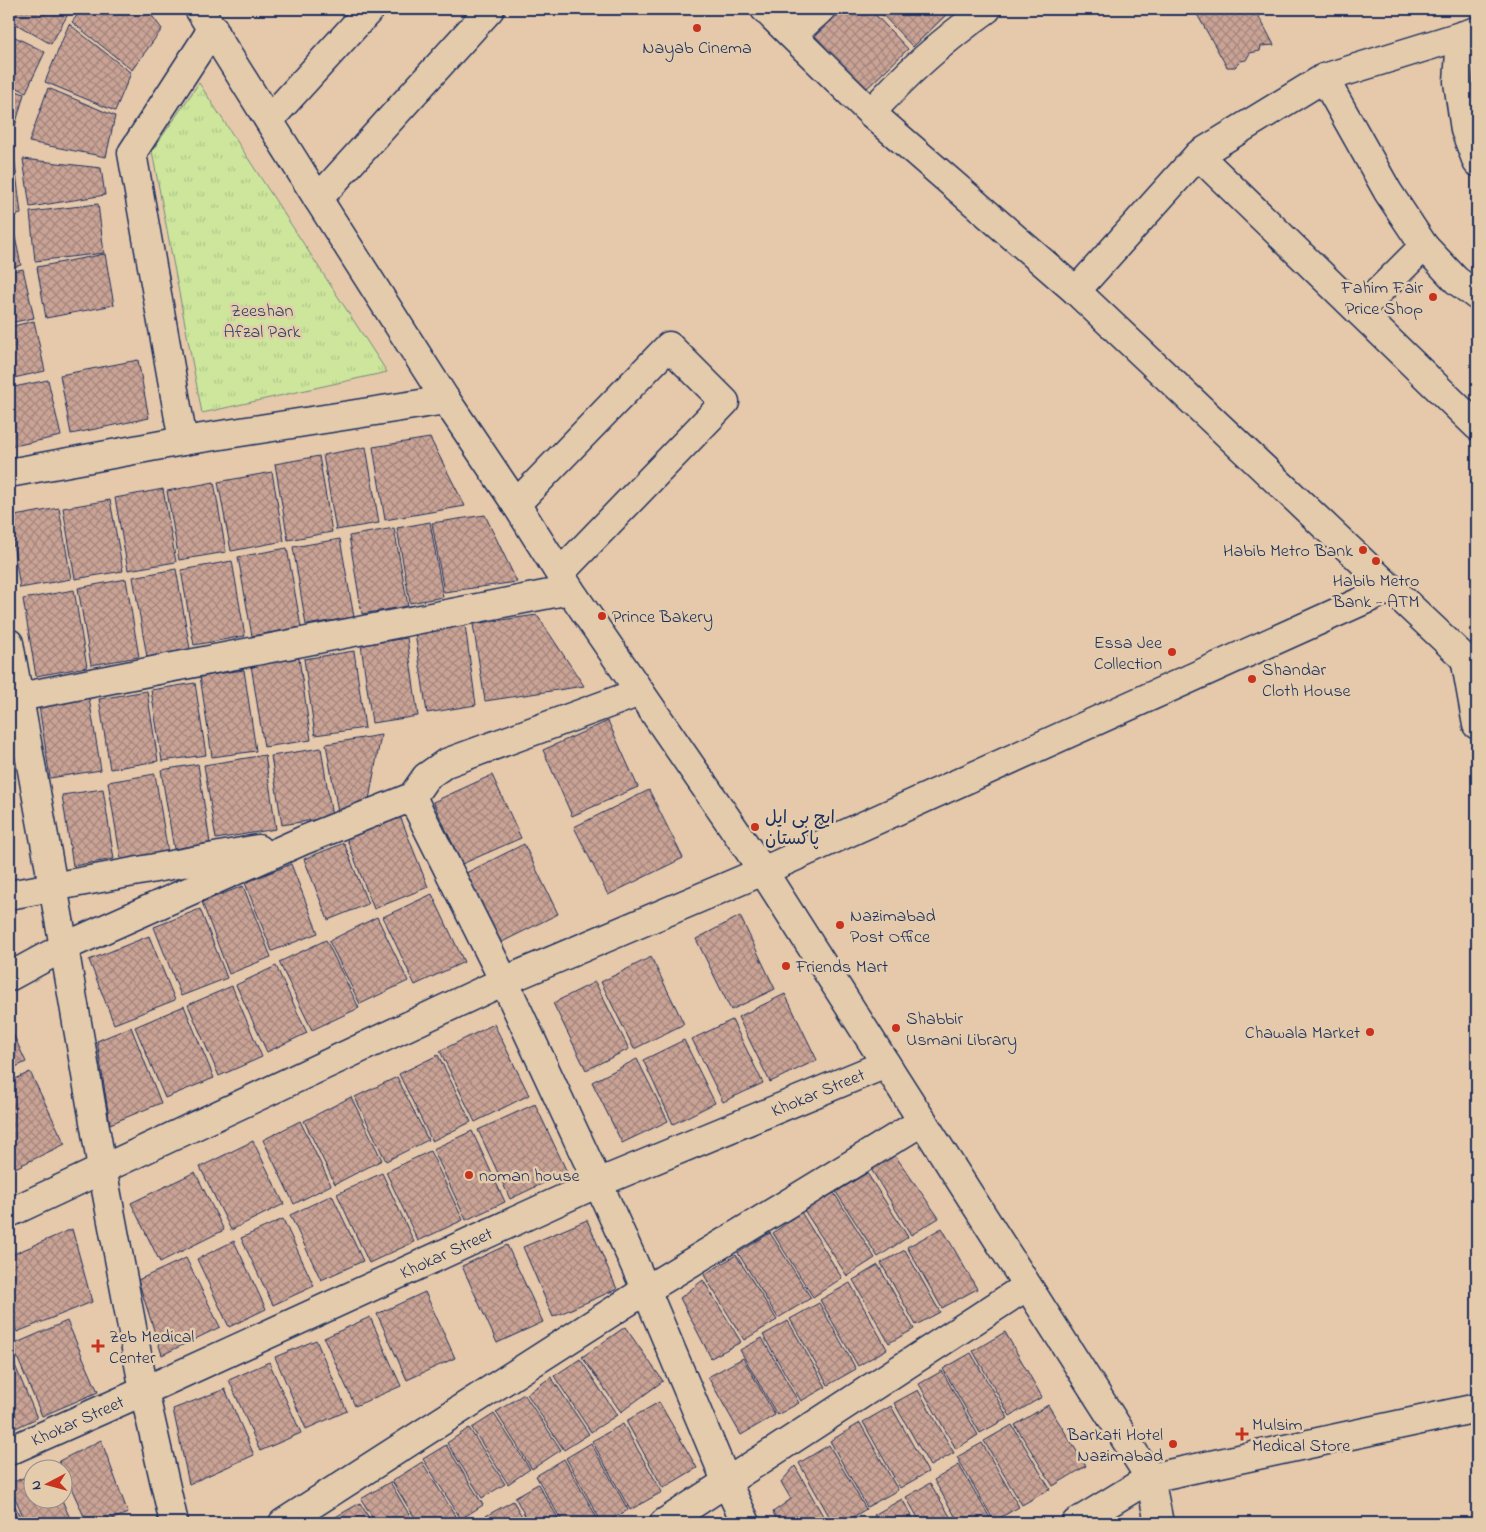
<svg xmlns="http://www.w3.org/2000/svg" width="1486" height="1532" font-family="'Indie Flower','Playpen Sans Arabic',sans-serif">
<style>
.park{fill:url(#park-tufts);stroke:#748a7d}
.building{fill:url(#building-cross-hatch);stroke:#1b2f5e}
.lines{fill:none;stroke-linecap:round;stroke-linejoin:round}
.minor-casing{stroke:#1b2f5e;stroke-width:31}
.tertiary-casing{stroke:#1b2f5e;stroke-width:31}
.minor{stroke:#e4cbac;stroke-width:28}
.tertiary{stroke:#e4cbac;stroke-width:28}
.poi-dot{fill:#c8321e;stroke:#e4cbac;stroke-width:2}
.labels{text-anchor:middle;stroke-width:5;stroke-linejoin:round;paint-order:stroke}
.poi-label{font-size:18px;fill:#1b2f5e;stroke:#e4cbac;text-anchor:start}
.park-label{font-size:18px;fill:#2d4164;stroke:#e4cbac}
.street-label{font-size:18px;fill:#1b2f5e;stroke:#e4cbac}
</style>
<defs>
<pattern id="park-tufts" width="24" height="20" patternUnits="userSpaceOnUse" patternTransform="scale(1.25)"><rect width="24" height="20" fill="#cde69c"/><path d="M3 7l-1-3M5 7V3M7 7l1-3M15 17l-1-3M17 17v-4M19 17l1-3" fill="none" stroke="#afc689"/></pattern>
<pattern id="building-cross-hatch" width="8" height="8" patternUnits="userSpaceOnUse" patternTransform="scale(1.25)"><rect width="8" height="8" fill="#caa395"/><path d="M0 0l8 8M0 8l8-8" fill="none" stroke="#a3857d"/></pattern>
</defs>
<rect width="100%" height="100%" fill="#e6c8aa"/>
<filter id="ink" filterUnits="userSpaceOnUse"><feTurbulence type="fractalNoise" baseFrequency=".02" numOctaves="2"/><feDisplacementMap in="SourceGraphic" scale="10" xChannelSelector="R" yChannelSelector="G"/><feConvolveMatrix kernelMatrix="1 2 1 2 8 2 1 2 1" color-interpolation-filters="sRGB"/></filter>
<g filter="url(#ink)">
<!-- park -->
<path class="park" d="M199 83 387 372 202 413 152 151Z"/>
<!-- building -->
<path class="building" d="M9 9H71L51 44 9 20Z
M82 9H147L162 29 132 70 72 22Z
M844 9H870L908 49 865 90 815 36Z
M877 9H949L951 10 913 47Z
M1194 9H1255L1274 45 1261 46 1260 51 1250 53 1246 60 1241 61 1235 67H1227Z
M69 24 131 73 115 111 45 82Z
M9 34 45 52 26 92 9 84Z
M9 88 24 94 11 141 9 140Z
M48 88 115 116 106 157 29 142Z
M14 156 21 214 9 217V157Z
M23 159 101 168 105 195 30 207Z
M98 204 104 253 35 261 30 212Z
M11 218 21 265 9 268V219Z
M105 254 114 305 46 318 37 267Z
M23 269 34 318 9 323V272Z
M34 321 45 371 9 379V327Z
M138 360 149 418 71 434 60 375Z
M48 380 61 436 9 447V388Z
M430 438 465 506 385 520 373 447Z
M366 447 379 523 336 530 323 455Z
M319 456 332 532 288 540 275 464Z
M272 472 284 541 231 551 218 482Z
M214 482 226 552 179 560 167 491Z
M163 489 176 562 128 570 115 498Z
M110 500 123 571 75 579 63 508Z
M59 508 71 579 20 588 9 517Z
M485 515 517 582 444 592 432 523Z
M430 522 443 597 410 603 397 528Z
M394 528 408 606 362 614 349 536Z
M340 539 354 617 306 625 293 547Z
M287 548 301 627 252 636 238 557Z
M232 561 245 636 194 645 181 570Z
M176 569 190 649 147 657 133 577Z
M126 579 139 657 91 665 78 588Z
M74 590 87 667 36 676 23 599Z
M537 615 584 686 485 701 473 624Z
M465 625 476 705 427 713 415 633Z
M407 638 418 716 372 723 361 645Z
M354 651 365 728 315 735 304 659Z
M299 658 311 740 264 747 251 665Z
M244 670 256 751 212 757 200 676Z
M195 683 206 755 162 761 151 690Z
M147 691 158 761 110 769 99 699Z
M89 698 101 770 50 778 39 706Z
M608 721 638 787 572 816 543 750Z
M381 735 368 805 338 812 326 744Z
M321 748 332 817 282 825 271 756Z
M265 755 276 829 216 839 204 765Z
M198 764 210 843 174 849 161 770Z
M155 774 168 853 121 860 108 782Z
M492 775 521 838 462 864 433 802Z
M103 789 114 859 73 866 62 795Z
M649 790 683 858 608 895 574 827Z
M400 816 428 887 374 909 346 837Z
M344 843 368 904 328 920 304 859Z
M524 844 558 914 500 943 466 873Z
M291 864 318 933 272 951 245 883Z
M243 886 271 957 229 974 202 902Z
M432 894 464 962 415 985 383 917Z
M200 909 227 978 181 996 154 927Z
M740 916 775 989 731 1010 696 939Z
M377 917 408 981 360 1004 329 941Z
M149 936 175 1000 114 1024 89 960Z
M326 940 359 1008 312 1030 279 962Z
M651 957 684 1024 634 1049 601 982Z
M276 966 307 1033 267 1052 236 985Z
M595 982 629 1049 586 1070 553 1003Z
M232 986 262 1057 219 1076 188 1005Z
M785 994 817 1060 770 1082 738 1017Z
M184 1006 214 1078 165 1098 135 1027Z
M732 1020 763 1083 723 1102 692 1039Z
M494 1024 529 1095 475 1122 440 1051Z
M9 1025 26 1062 9 1070Z
M131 1027 161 1103 110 1124 97 1041Z
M684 1040 715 1103 673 1124 643 1060Z
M438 1055 471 1122 432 1141 399 1074Z
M637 1059 668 1121 622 1143 592 1082Z
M30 1072 65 1144 9 1171V1082Z
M397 1077 428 1140 386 1161 355 1097Z
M351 1097 382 1160 335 1184 304 1121Z
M535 1104 567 1172 510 1199 478 1130Z
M300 1121 331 1185 294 1204 263 1140Z
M472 1131 505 1202 466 1220 433 1149Z
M253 1141 284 1204 231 1230 200 1167Z
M430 1151 463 1220 418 1241 386 1172Z
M894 1154 939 1218 911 1235 871 1169Z
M195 1172 224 1230 160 1262 131 1203Z
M382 1173 414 1242 369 1263 337 1194Z
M867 1173 908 1237 878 1257 836 1192Z
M834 1193 875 1258 847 1276 804 1210Z
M332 1195 363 1261 321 1280 290 1215Z
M801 1212 842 1278 813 1297 773 1233Z
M283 1219 314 1286 273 1305 241 1238Z
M587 1220 617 1289 553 1317 523 1247Z
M942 1228 977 1289 942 1308 907 1247Z
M72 1229 92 1302 17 1332 9 1312V1256Z
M770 1233 811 1298 778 1318 738 1253Z
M234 1241 266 1309 229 1327 197 1259Z
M507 1245 543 1322 497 1343 462 1266Z
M905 1250 940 1312 916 1325 881 1263Z
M736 1255 777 1320 744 1340 704 1275Z
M186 1258 220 1327 162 1355 138 1280Z
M878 1265 914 1329 889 1343 853 1280Z
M703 1280 741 1342 711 1358 680 1298Z
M850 1283 887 1349 858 1366 820 1300Z
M425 1292 455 1358 407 1380 377 1314Z
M819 1303 856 1369 828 1385 790 1319Z
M370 1317 401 1386 355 1406 324 1338Z
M67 1321 98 1392 42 1416 12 1345Z
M788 1321 826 1387 801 1401 763 1335Z
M625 1327 663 1381 621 1412 582 1357Z
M1005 1332 1042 1397 1010 1416 973 1351Z
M762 1338 799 1403 777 1415 740 1350Z
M316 1340 347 1411 306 1429 275 1357Z
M9 1351 37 1418 9 1431Z
M971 1353 1008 1418 980 1433 943 1369Z
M743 1358 775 1415 741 1435 708 1377Z
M580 1359 617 1415 591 1432 554 1376Z
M269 1362 301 1433 260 1451 229 1380Z
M942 1371 978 1435 956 1449 919 1384Z
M551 1377 589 1434 564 1450 527 1394Z
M225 1389 254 1455 189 1484 173 1409Z
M918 1390 954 1453 930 1466 894 1403Z
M524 1394 561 1450 532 1469 496 1412Z
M659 1402 697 1468 663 1488 626 1421Z
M1048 1405 1086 1466 1053 1486 1015 1425Z
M891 1406 928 1472 900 1488 863 1422Z
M494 1414 530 1469 508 1484 472 1428Z
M860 1423 898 1490 867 1507 830 1441Z
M623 1424 662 1492 630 1510 592 1441Z
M1012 1425 1050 1489 1022 1505 984 1441Z
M469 1428 505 1484 482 1498 447 1443Z
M101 1440 128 1513 102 1523H87L59 1461Z
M591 1443 628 1510 605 1523H602L566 1458Z
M982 1443 1019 1507 994 1521 957 1457Z
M446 1445 483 1505 461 1519 423 1459Z
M829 1445 866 1509 844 1523H833L799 1463Z
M564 1459 600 1523H563L536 1476Z
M422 1462 460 1523H418L392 1481Z
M959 1465 993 1523H959L934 1480Z
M795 1466 827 1523H778L773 1512 791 1499 781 1482Z
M32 1474V1500H62L72 1523H26L9 1484Z
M390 1482 414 1523H376L361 1499Z
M930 1483 954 1523H921L906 1497Z
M538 1484 561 1523H529L515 1497Z
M9 1493 23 1523H9Z
M902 1499 916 1523H879L874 1515Z
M513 1501 526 1523H488L484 1517Z
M360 1503 372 1523H334L332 1519Z"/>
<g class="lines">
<defs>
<g id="minor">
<path d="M792 35 821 9"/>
<path d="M1461 36 1458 82 1465 130 1477 162"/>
<path d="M1324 78 1388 192 1424 246 1456 280 1477 296"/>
<path d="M871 113C905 74 945 39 987 9"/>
<path d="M269 120 370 9"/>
<path d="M1198 155 1477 426"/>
<path d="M318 199 490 9"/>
<path d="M1076 291 1198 155 1324 78 1477 31"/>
<path d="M1359 311 1424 246"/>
<path d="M183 441 132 153 213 28"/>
<path d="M9 473 183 441 446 400"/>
<path d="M516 504 669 346 725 402 560 573"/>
<path d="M9 643 64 947 102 1168 144 1391 174 1523"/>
<path d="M1465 658 1477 725"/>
<path d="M9 699 570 590"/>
<path d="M412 797 426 777 446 763 640 692"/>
<path d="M9 895 258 849"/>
<path d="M9 977 64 947 304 840 412 797 504 981 598 1183 646 1290 727 1483 746 1523"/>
<path id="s1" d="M9 1451 144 1391 598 1183 886 1064"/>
<path d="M283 1523 646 1290 923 1121"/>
<path d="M664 1523 1027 1286"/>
<path d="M1076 1523 1150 1478"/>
</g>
<path id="tertiary" d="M199 9 318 199 446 400 516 504 570 590 763 871 1150 1478 1159 1523
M765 9 871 113 1076 291 1477 670
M9 1213 504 981 763 871 1391 588
M1150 1478 1477 1408"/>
</defs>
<!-- minor casing -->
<use href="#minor" class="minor-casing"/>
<!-- tertiary casing -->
<use href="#tertiary" class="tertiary-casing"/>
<!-- minor -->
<use href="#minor" class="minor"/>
<!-- tertiary -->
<use href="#tertiary" class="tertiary"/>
</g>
</g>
<!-- markers -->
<g class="poi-dot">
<circle cx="697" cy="28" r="5"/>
<circle cx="1433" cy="297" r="5"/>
<circle cx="1363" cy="550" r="5"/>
<circle cx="1376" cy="561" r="5"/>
<circle cx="602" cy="616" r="5"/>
<circle cx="1172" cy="652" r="5"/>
<circle cx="1252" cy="679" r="5"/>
<circle cx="755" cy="827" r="5"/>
<circle cx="840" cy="925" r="5"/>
<circle cx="786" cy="966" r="5"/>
<circle cx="896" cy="1028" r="5"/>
<circle cx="1370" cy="1032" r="5"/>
<circle cx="469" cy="1175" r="5"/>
<path d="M95.5 1338.5h5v5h5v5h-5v5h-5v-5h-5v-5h5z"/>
<path d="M1239.5 1426.5h5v5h5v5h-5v5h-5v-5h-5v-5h5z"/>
<circle cx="1173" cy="1444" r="5"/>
</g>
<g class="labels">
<!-- poi labels -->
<g class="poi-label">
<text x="697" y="53" text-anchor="middle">Nayab Cinema</text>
<text x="1423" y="293" text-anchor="end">Fahim Fair<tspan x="1423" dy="21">Price Shop</tspan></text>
<text x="1353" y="556" text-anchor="end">Habib Metro Bank</text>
<text x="1376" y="586" text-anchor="middle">Habib Metro<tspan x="1376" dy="21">Bank - ATM</tspan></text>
<text x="612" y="622">Prince Bakery</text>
<text x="1162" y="648" text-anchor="end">Essa Jee<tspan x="1162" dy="21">Collection</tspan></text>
<text x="1262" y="675">Shandar<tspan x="1262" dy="21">Cloth House</tspan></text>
<text x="765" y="823">ایچ بی ایل<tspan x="765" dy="21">پاکستان</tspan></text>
<text x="850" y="921">Nazimabad<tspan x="850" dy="21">Post Office</tspan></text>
<text x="796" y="972">Friends Mart</text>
<text x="906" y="1024">Shabbir<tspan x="906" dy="21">Usmani Library</tspan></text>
<text x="1360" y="1038" text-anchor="end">Chawala Market</text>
<text x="479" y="1181">noman house</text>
<text x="109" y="1342">Zeb Medical<tspan x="109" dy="21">Center</tspan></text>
<text x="1252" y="1430">Mulsim<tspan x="1252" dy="21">Medical Store</tspan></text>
<text x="1163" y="1440" text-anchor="end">Barkati Hotel<tspan x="1163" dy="21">Nazimabad</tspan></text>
</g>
<!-- park labels -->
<g class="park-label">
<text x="262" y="316">Zeeshan<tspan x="262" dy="21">Afzal Park</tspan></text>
</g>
<!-- street labels -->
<g class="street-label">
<text dy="6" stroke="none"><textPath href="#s1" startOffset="885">Khokar Street</textPath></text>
<text dy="6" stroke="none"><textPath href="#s1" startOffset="480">Khokar Street</textPath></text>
<text dy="6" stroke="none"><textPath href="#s1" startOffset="75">Khokar Street</textPath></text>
</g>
</g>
<!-- margin -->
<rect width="1486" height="1532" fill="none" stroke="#e4cbac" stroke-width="30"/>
<rect x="15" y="15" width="1456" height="1502" fill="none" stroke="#1b2f5e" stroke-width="2" filter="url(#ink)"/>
<!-- north arrow -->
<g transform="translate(48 1484) rotate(264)"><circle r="24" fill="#e4cbac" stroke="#948d8d"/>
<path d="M0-4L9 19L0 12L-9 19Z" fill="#c8321e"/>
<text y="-8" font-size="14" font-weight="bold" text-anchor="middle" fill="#1b2f5e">N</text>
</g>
</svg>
